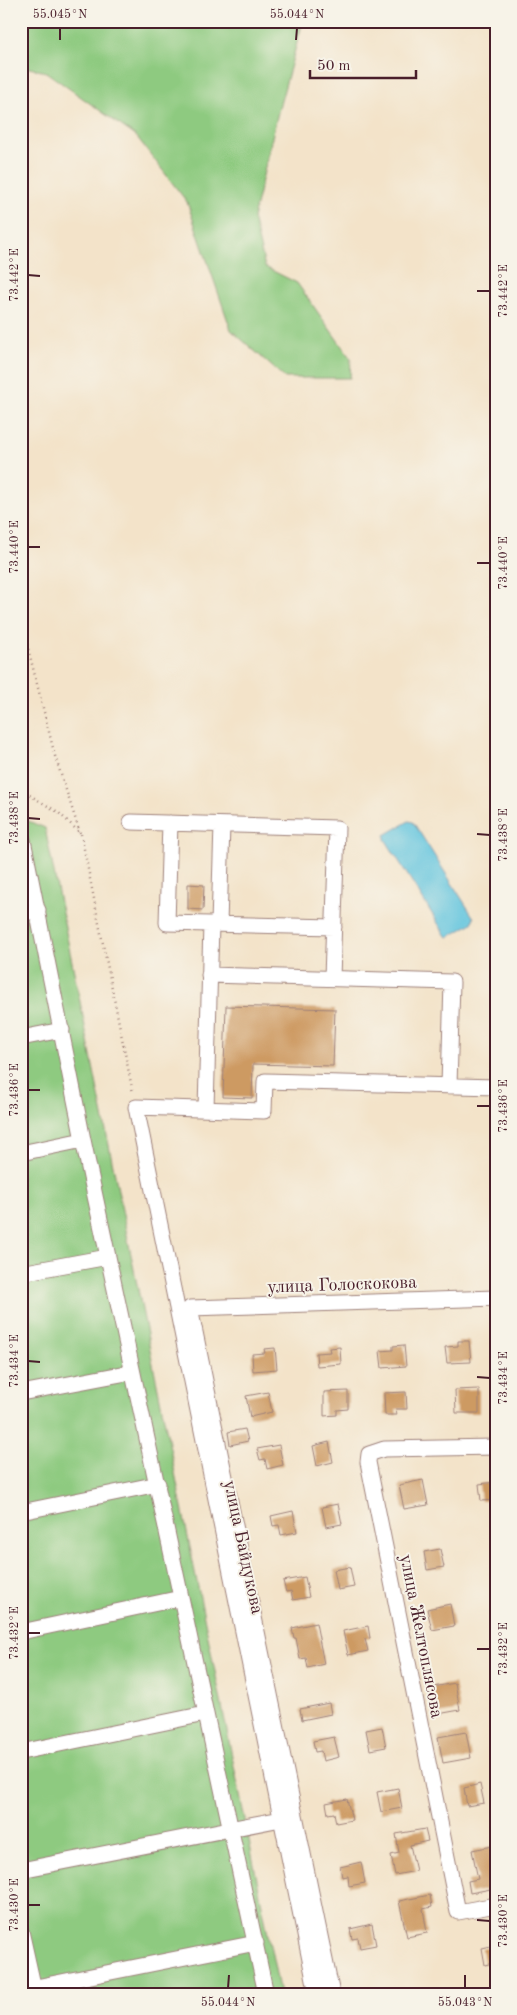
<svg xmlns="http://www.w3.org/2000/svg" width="517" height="2015" font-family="'Old Standard TT',serif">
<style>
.green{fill:#8eca80;stroke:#6c7456}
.water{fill:#60c4de;stroke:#557284}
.building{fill:#cd9a62}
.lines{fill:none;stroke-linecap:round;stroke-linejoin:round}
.minor-casing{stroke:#9e817a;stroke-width:17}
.path{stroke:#9e817a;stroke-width:2.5;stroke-dasharray:1 4;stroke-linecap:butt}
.minor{stroke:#fff;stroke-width:15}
.ticks{fill:none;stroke:#4a1f2b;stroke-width:2}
.labels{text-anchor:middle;stroke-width:4;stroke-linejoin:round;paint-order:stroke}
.street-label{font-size:18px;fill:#4a1f2b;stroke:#f7f3e8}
.neatline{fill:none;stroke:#4a1f2b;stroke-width:2}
.ticks-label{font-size:12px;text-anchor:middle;fill:#4a1f2b}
</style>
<rect width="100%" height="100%" fill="#f7f3e8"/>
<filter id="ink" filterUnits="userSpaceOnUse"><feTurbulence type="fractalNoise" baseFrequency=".02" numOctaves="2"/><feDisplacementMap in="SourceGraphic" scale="10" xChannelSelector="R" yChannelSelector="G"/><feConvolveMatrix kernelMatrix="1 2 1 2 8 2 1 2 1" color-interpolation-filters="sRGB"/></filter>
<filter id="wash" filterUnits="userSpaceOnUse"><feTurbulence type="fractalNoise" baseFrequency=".0096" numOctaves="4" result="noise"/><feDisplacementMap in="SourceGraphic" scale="20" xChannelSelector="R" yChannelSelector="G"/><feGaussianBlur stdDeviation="1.12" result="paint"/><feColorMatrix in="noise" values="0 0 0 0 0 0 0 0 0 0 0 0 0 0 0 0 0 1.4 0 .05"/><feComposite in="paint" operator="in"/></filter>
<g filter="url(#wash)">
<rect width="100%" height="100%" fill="#f3e3c9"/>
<!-- green -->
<path class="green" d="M21 21H303L279 108 253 218 265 267 297 283 351 359 350 378H285L231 330 187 202 137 137 46 72 21 66Z
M21 818 45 828 280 1994H21Z"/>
<!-- water -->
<path class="water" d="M409 821 413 822 474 918 472 923 449 937 446 936 385 839V835Z"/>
<g id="blocks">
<!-- building -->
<path class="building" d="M188 884 204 885 203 910 188 909Z
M226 1006 335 1009 333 1066 253 1064 252 1098 223 1097Z
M458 1341H469L471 1362 447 1363 445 1347 458 1346Z
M404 1345 406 1366 382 1368 380 1351 393 1350V1346Z
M340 1347 341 1364 317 1366 316 1353 330 1352 329 1348Z
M275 1348 277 1369 253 1371 252 1354 265 1353 264 1349Z
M479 1389V1413H456L455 1390Z
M348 1391V1409L337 1410V1415L324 1416V1392Z
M268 1392 272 1412 250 1417 246 1396Z
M406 1392 407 1409H396L397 1415H385L384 1393Z
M245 1429 248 1441 230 1445 228 1432Z
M329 1442 333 1462 317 1466 313 1446Z
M279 1445 283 1465 267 1469 265 1459 260 1460 257 1449Z
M423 1480 428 1505 404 1509 399 1485Z
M496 1482V1500L481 1501 479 1484Z
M338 1504 342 1524 326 1527 322 1507Z
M293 1511 297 1532 281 1535 279 1525 273 1526 271 1516Z
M440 1549 444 1567 427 1570 424 1552Z
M350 1567 354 1587 338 1590 334 1570Z
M305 1577 309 1597 293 1600 291 1591 286 1592 283 1581Z
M450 1604 454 1626 432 1630 427 1609Z
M316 1623 324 1664 308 1668 306 1658 300 1659 296 1638H294L292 1628Z
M368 1626 370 1638 365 1639 368 1651 348 1655 343 1631Z
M455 1683 460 1710 438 1714 433 1687Z
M329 1703 331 1714 302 1720 300 1709Z
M382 1727 386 1747 370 1750 366 1730Z
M466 1732 471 1758 443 1763 438 1737Z
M334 1737 339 1757 323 1761 321 1751 315 1752 313 1741Z
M480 1784 484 1803 467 1806 464 1788Z
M398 1788 402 1808 381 1812 377 1792Z
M347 1799 352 1820 336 1823 334 1813 328 1814 326 1803Z
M425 1829 428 1841 410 1845 416 1871 395 1875 391 1855 399 1853 396 1834Z
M493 1846 496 1862V1888L470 1893 468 1881 478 1879 472 1850Z
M361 1862 365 1883 349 1886 348 1876 342 1877 340 1867Z
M430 1895 432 1907 423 1909 427 1933 407 1937 399 1901Z
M372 1924 376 1945 360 1948 358 1938 352 1939 350 1929Z
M496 1945V1962L485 1965 482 1948Z"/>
</g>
</g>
<g filter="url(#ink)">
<use href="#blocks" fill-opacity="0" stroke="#9e817a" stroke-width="1"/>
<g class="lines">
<defs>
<path id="minor" d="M131 822 337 828 332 978
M170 823 167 923 334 927
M21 838 23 840 83 1140 266 1994
M21 914 38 910
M219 924 222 825
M209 975 452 982 449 1086
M21 1038 62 1030
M206 1109 211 924
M21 1153 83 1140
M21 1273 108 1257
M21 1393 132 1372
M496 1447 384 1449 369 1454 368 1462 458 1912 496 1905
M21 1512 158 1484
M21 1632 181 1598
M21 1752 205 1714
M21 1870 281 1819
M21 1931 35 1994
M21 1990 256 1943
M317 1994 136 1107 264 1111 265 1081 496 1087
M332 1994 190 1308 496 1298"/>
</defs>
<!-- minor casing -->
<use href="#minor" class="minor-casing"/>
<!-- path -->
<path class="path" d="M493 21 496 23
M21 620 55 756 80 833
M21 790 58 812 81 834 133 1093"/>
<!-- minor -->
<use href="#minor" class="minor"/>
</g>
</g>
<!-- ticks -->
<path class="ticks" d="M60 40V28M296 40 297 28M28 275 40 276M477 291H490M28 547H40M477 563H490M28 818 40 819M477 834 490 835M28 1090H40M477 1106H490M28 1361 40 1362M477 1377 490 1378M28 1633H40M477 1649H490M28 1905H40M477 1920 490 1921M228 1988 229 1975M465 1988V1975"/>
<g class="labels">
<!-- street labels -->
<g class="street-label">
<text transform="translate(342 1284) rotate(-2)" y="6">улица Голоскокова</text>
<text transform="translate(244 1547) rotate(78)" y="6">улица Байдукова</text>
<text transform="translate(422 1636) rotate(79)" y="6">улица Желтоплясова</text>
</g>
</g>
<!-- margin -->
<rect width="517" height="2015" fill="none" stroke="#f7f3e8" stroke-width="55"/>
<!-- scale -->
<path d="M310 70v8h106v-8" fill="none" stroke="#4a1f2b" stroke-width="2.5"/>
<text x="317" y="70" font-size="15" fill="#4a1f2b" stroke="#f7f3e8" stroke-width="4" paint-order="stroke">50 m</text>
<rect x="28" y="28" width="462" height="1960" class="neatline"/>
<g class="ticks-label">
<text x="60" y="18">55.045°N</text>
<text x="297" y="18">55.044°N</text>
<text transform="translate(14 275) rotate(-90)" y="4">73.442°E</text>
<text transform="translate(503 291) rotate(-90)" y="4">73.442°E</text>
<text transform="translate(14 547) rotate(-90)" y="4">73.440°E</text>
<text transform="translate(503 563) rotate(-90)" y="4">73.440°E</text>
<text transform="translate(14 818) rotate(-90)" y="4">73.438°E</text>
<text transform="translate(503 835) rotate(-90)" y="4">73.438°E</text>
<text transform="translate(14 1090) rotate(-90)" y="4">73.436°E</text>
<text transform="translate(503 1106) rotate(-90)" y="4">73.436°E</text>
<text transform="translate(14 1361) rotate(-90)" y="4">73.434°E</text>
<text transform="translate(503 1378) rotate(-90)" y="4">73.434°E</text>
<text transform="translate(14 1633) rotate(-90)" y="4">73.432°E</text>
<text transform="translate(503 1649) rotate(-90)" y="4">73.432°E</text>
<text transform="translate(14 1905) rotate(-90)" y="4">73.430°E</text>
<text transform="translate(503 1921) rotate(-90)" y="4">73.430°E</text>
<text x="228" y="2006">55.044°N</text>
<text x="465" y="2006">55.043°N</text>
</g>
</svg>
